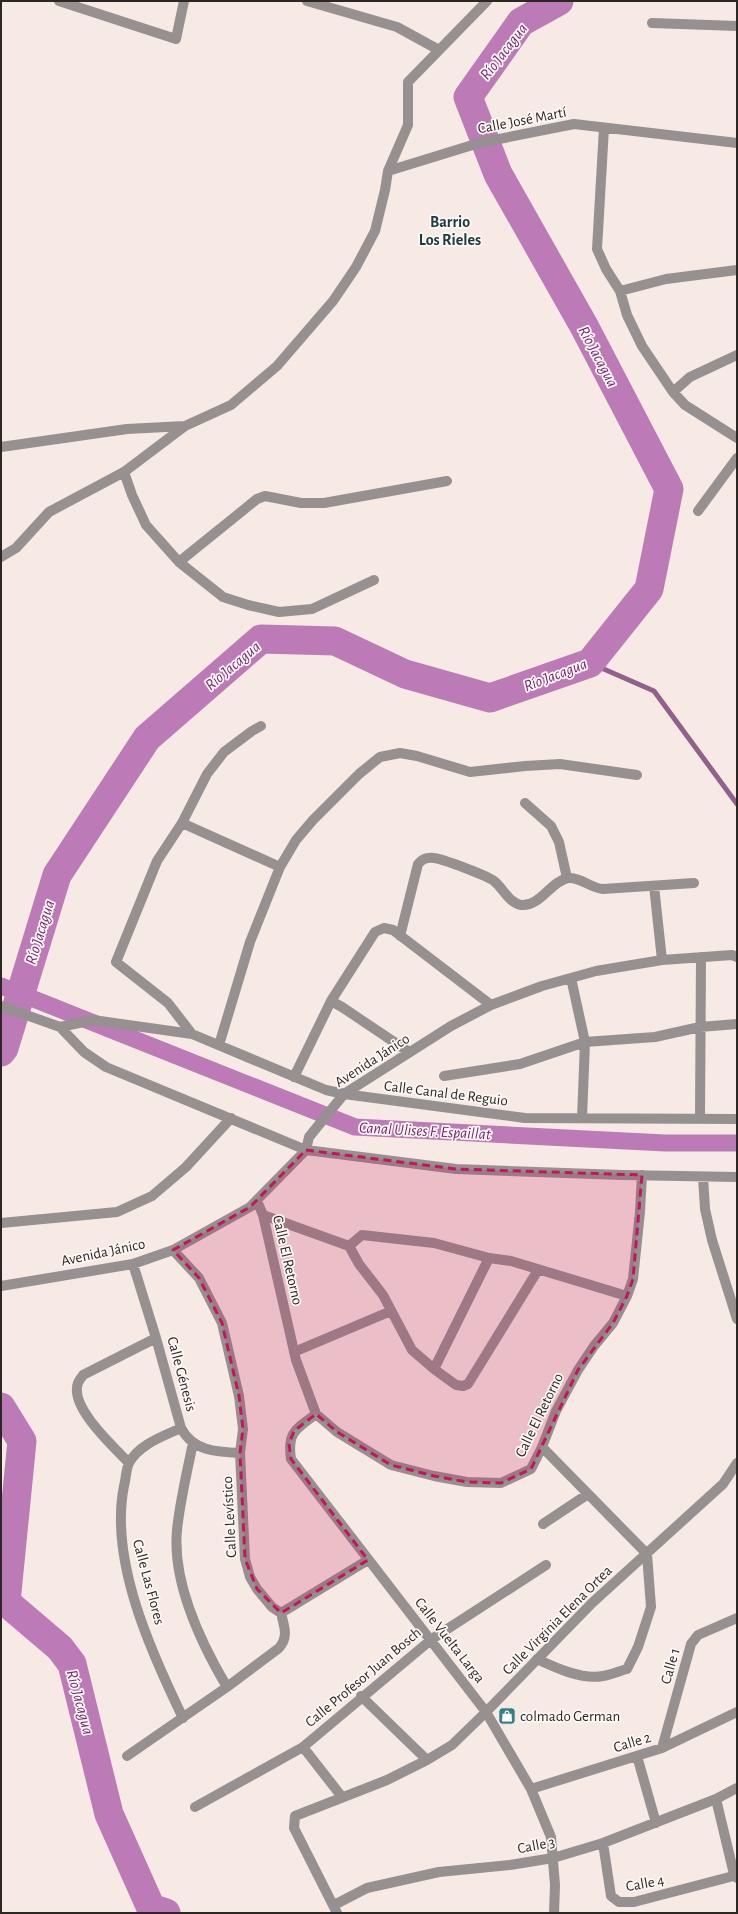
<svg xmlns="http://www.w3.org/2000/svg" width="738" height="1914" font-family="'Alegreya Sans',sans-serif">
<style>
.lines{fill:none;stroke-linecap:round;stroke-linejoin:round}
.stream{stroke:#91618b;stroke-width:5}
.canal{stroke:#bc7ab7;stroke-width:17}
.river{stroke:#bc7ab7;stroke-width:29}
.street{stroke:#969091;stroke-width:10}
.marked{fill:#c2185b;fill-opacity:0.2;stroke:#c2185b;stroke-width:3;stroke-dasharray:8 5;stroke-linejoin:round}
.labels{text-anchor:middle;stroke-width:3.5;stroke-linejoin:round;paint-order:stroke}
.street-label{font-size:15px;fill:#2c2725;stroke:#fef8f6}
.poi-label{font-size:15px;fill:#2c2725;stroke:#fef8f6;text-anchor:start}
.water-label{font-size:16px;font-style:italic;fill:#742571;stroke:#fef8f6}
.neighbourhood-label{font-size:16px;font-weight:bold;fill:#1a3c3f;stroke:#fef8f6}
</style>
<rect width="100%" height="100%" fill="#f7e9e4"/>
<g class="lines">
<!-- stream -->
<path class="stream" d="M590 663 654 691 737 804"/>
<!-- canal -->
<path class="canal" d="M1 986 355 1127 665 1143H737"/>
<!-- river -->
<path class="river" d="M1 1052 4 1048 57 875 147 738 261 639 335 641 405 674 490 698 590 663 649 589 669 489 584 326 498 174 468 97 521 22 559 1
M1 1407 22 1441 6 1602 60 1648 72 1664 109 1814 151 1908 166 1913"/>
<!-- street -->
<path class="street" d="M59 1 176 39 184 1
M307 1 397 27 439 50
M652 23 737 26
M604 128 597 249 606 269 620 291 627 315 642 346 673 392 685 405 737 438
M388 171 479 143 574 124 737 143
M620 291 666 279 737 270
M673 392 690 377 737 355
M1 447 127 429 185 426 231 405 277 366 333 301 356 267 375 231 385 190 388 171 408 125V82L487 1
M124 472 132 495 146 525 179 562 223 597 248 605 279 612 312 609 374 580
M698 511 737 458
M1 557 16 548 49 512 124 472 185 426
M179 562 257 499 265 496 301 503H324L447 481
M525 803 551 826 559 842 567 878
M182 823 280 867
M654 886 662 960
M400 936 418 864C422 859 427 857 434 858 443 859 488 876 494 881 503 888 509 903 521 905 540 907 551 881 568 878 581 877 590 888 603 889L694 883
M571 978 585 1042 582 1118
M1 1006 60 1027 93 1020 192 1034 326 1090 344 1094 525 1118 737 1119
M60 1027 84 1052 106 1067 306 1150 456 1169 622 1175 737 1177
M192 1034 168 1003 116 962 157 861 182 823 207 774 224 752 252 731 261 726
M219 1045 250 942 280 867 296 840 313 820 359 774 380 757 400 753 417 756 470 772 525 766 560 764 637 775
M409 1052 342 1007 331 1001 375 932 384 928 393 930 491 1005
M444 1076 520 1064 585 1042 655 1037 700 1027 737 1024
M294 1077 331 1001
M700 1119 701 957
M703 1177 705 1209 712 1240 737 1319
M257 1201 263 1215 296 1360 316 1414 337 1432 391 1465 434 1476 467 1482 501 1483 531 1469 542 1447 556 1411 578 1370 594 1346 613 1323 627 1296 633 1279 640 1212 642 1175
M263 1215 349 1246 359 1264 383 1295 412 1350 434 1369 456 1385 463 1386 468 1384 538 1270
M1 1223 117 1212 152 1196 186 1167 231 1118
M349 1246 362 1235 434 1243 489 1258 511 1261 627 1296
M133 1264 156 1338 181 1428C193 1451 216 1452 240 1453
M1 1286 133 1264 173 1250 250 1207 306 1150 309 1137 344 1094 451 1026 491 1005 542 986 596 971 662 960 732 955 737 957
M294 1352 391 1311
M434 1369 489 1258
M316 1414C296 1429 287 1432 291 1459L486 1712 531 1789 551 1837 555 1885 554 1913
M181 1428C164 1436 139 1444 129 1463 126 1469 126 1479 124 1486 109 1560 151 1652 183 1718
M193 1443C187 1472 180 1501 177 1530 172 1583 201 1643 227 1687
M129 1463C114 1447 69 1407 78 1383 79 1380 82 1377 83 1375L156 1338
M543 1524 588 1494
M281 1613 368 1560
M537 1659C556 1668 582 1680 603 1676 611 1675 619 1671 627 1669L638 1647 651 1607 647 1554 542 1447
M361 1696 427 1760
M303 1747 342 1797
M662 1748 691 1644 698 1635 737 1618
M127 1756 227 1687 279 1648C289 1637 284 1626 281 1613L272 1607 257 1589 250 1577 245 1559 240 1453 243 1429 239 1396 222 1323 199 1278 173 1250
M637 1756 656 1823
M531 1789 662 1748 737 1712
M716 1799 733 1870 737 1878
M195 1807 303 1747 432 1639 546 1565
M603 1843 611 1896 619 1902H634L737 1875
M334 1905 367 1888 439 1872 510 1865 553 1858 603 1843 716 1799 737 1788
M337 1913 294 1828 295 1816 387 1780 427 1760 452 1745 486 1712 592 1603 723 1484 737 1463"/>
</g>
<!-- marked area -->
<path class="marked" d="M306 1150 456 1169 642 1175 633 1279 627 1296 613 1323 578 1370 531 1469 501 1483 467 1482 434 1476 391 1465 337 1432 316 1414 294 1431 289 1444 291 1459 368 1560 281 1613 257 1589 245 1559 240 1453 243 1429 239 1396 222 1323 199 1278 173 1250 250 1207Z"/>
<!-- icons -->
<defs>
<symbol id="shop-square" viewBox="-11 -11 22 22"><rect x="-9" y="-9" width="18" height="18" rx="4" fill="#367e85" stroke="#fef8f6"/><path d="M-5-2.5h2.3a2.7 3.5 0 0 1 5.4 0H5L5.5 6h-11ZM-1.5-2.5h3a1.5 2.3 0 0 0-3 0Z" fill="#fff"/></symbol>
</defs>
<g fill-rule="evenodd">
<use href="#shop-square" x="497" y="1706" width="20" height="20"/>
</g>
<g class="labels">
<!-- street labels -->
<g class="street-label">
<text transform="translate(522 120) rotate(-11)" y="5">Calle José Martí</text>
<text transform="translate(372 1060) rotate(-33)" y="5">Avenida Jánico</text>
<text transform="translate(446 1093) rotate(7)" y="5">Calle Canal de Reguio</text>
<text transform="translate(103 1252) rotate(-12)" y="5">Avenida Jánico</text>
<text transform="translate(288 1260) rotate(77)" y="5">Calle El Retorno</text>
<text transform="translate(182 1374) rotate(75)" y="5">Calle Génesis</text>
<text transform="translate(539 1415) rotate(-64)" y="5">Calle El Retorno</text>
<text transform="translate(229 1517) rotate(-93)" y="5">Calle Levístico</text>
<text transform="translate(149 1582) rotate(75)" y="5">Calle Las Flores</text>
<text transform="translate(557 1620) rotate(-45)" y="5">Calle Virginia Elena Ortea</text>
<text transform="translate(450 1640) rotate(52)" y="5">Calle Vuelta Larga</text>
<text transform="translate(670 1666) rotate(-74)" y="5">Calle 1</text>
<text transform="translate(363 1677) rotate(-40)" y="5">Calle Profesor Juan Bosch</text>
<text transform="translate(632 1742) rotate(-17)" y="5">Calle 2</text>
<text transform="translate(536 1845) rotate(-11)" y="5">Calle 3</text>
<text transform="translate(645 1883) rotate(-10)" y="5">Calle 4</text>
</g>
<!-- poi labels -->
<g class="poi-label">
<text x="520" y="1721">colmado German</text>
</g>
<!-- water labels -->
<g class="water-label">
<text transform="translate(503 51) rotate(-52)" y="6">Río Jacagua</text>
<text transform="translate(599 356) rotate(62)" y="6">Río Jacagua</text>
<text transform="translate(232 665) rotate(-40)" y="6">Río Jacagua</text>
<text transform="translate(555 674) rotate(-21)" y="6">Río Jacagua</text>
<text transform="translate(39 932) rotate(-73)" y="6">Río Jacagua</text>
<text transform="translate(425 1130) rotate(3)" y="6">Canal Ulises F. Espaillat</text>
<text transform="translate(81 1702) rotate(75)" y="6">Río Jacagua</text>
</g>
<!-- neighbourhood labels -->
<g class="neighbourhood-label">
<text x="450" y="227">Barrio<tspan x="450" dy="18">Los Rieles</tspan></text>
</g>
</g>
<!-- border -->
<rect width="738" height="1914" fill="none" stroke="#2c2725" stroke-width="4"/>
</svg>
